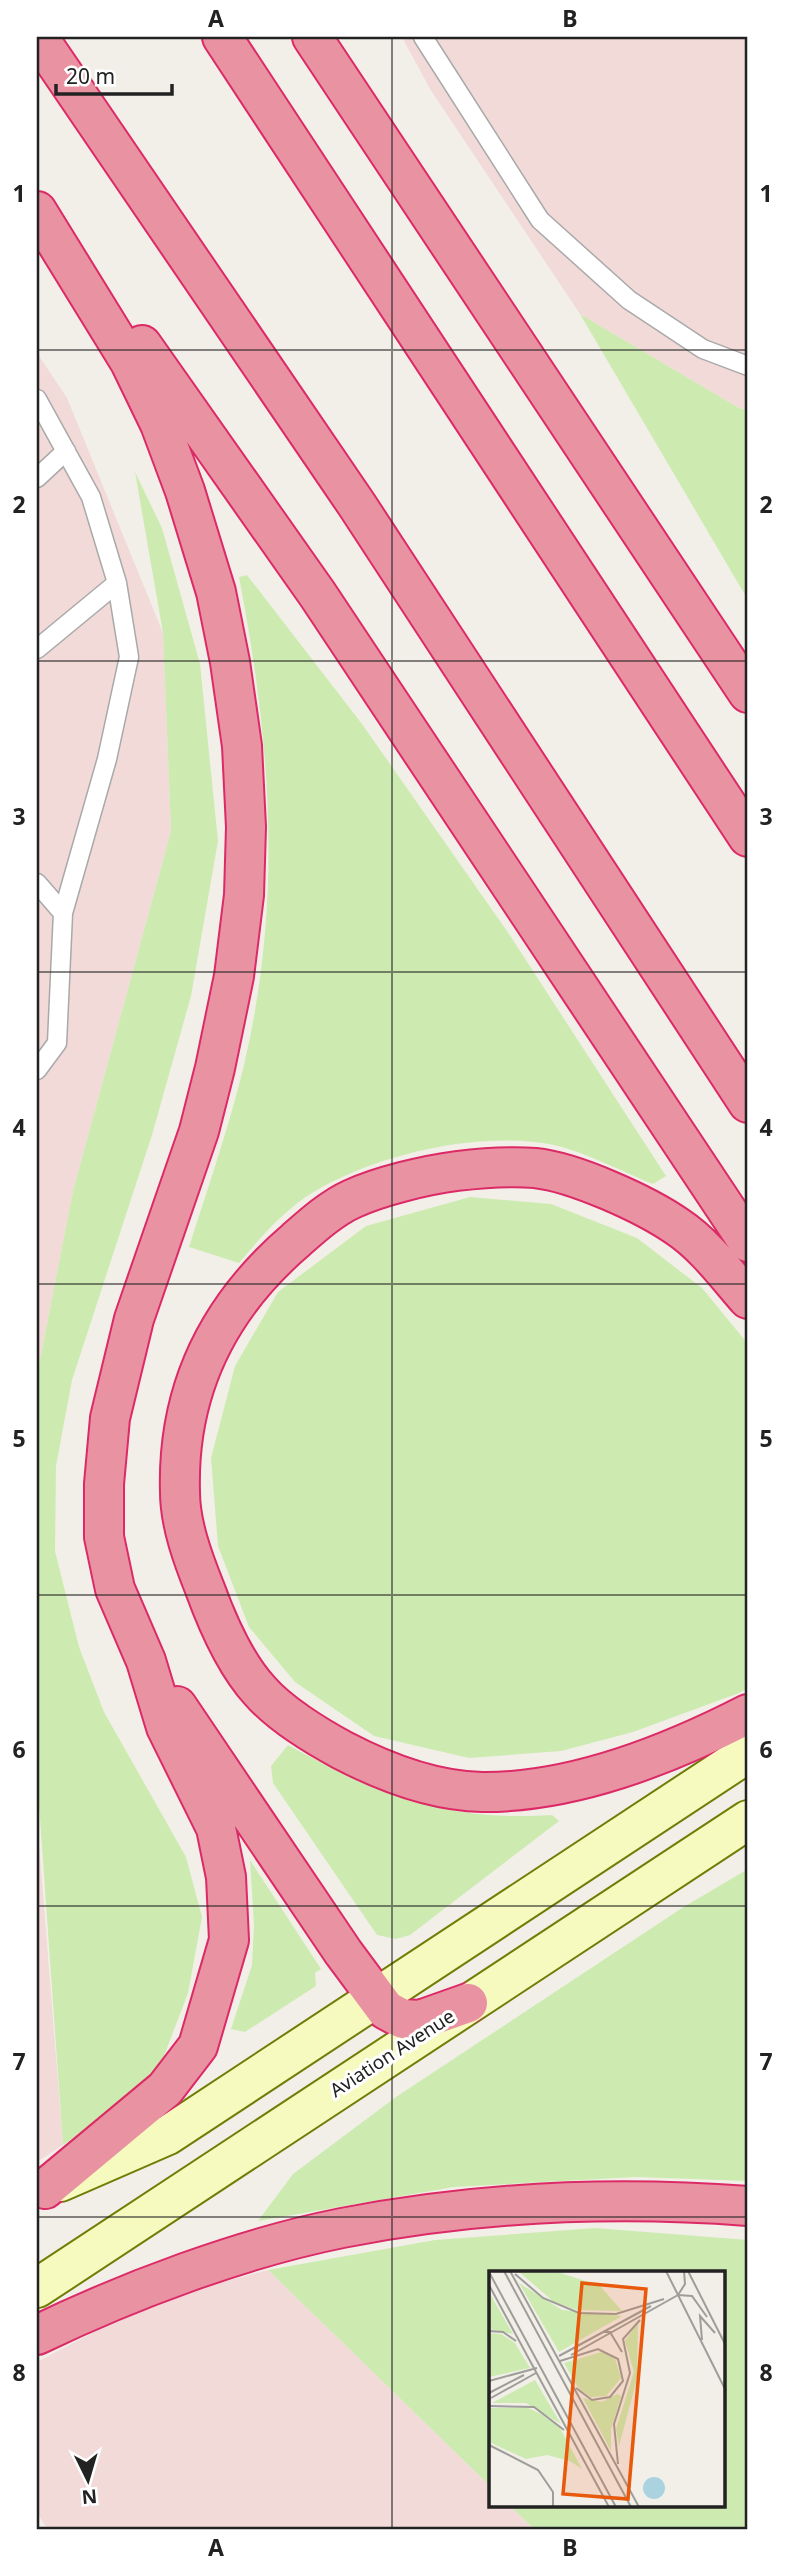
<svg xmlns="http://www.w3.org/2000/svg" width="785" height="2567" font-family="'Noto Sans',sans-serif">
<style>
.commercial{fill:#f2dad9}
.grass{fill:#cdebb0}
.lines{fill:none;stroke-linecap:round;stroke-linejoin:round}
.lane-casing{stroke:#a9a9a9;stroke-width:21}
.secondary-casing{stroke:#707d05;stroke-width:42}
.highway-casing{stroke:#dc2a67;stroke-width:42}
.lane{stroke:#fff;stroke-width:18}
.secondary{stroke:#f7fabf;stroke-width:38}
.highway{stroke:#e892a2;stroke-width:38}
.grid{fill:none;stroke:#222;stroke-width:2;stroke-opacity:0.55}
.labels{text-anchor:middle;stroke-width:6;stroke-linejoin:round;paint-order:stroke}
.street-label{font-size:19px;fill:#222;stroke:#fff}
.inset-road{fill:none;stroke:#9f9d99;stroke-width:2}
.view{fill:#e8590c;fill-opacity:0.15;stroke:#e8590c;stroke-width:3.5}
.inset-edge{fill:none;stroke:#222;stroke-width:3.5}
.neatline{fill:none;stroke:#222;stroke-width:2.5}
.grid-label{font-size:23px;text-anchor:middle;font-weight:bold;fill:#222}
</style>
<rect width="100%" height="100%" fill="#f2efe9"/>
<!-- commercial -->
<path class="commercial" d="M402 37H748V410L739 408 580 314 430 89Z
M37 353 67 398 163 633 171 831 73 1191 37 1375Z
M37 1818 63 2145 37 2162Z
M268 2270 491 2487V2506H510L535 2530H48L37 2513V2362L121 2318 205 2287Z"/>
<!-- grass -->
<path class="grass" d="M580 314 739 408 748 410V600Z
M135 472 162 528 200 664 218 841 191 996 152 1135 72 1380 56 1466 55 1551 79 1647 104 1712 186 1857 202 1917 188 1993 159 2069 99 2121 63 2145 37 1776V1375L73 1191 171 831 163 633Z
M247 575 362 724 509 934 666 1176 653 1184C623 1172 585 1152 554 1145 480 1130 376 1154 312 1193 284 1210 260 1238 239 1263L189 1247C208 1187 229 1127 244 1065 283 899 271 743 239 577Z
M470 1197 551 1204 637 1238 702 1288 748 1344V1688L739 1693 633 1732 561 1751 469 1758 374 1736 295 1682 249 1627 218 1546 211 1458 235 1366 278 1292 366 1226Z
M288 1745C380 1795 445 1822 552 1815L559 1821 410 1935 396 1939 377 1935 273 1783 271 1766Z
M250 1860 321 1969 315 1973 316 1986 245 2032 231 2029 252 1965 254 1925Z
M748 1869V2181L636 2177 454 2187 258 2221 293 2174 396 2097 682 1908Z
M595 2228 748 2240V2530H535L510 2506H724V2273H491V2487L268 2270 435 2240Z"/>
<g class="lines">
<defs>
<path id="lane" d="M423 37 540 220 629 300 703 349 748 366
M37 399 91 497 117 583 129 657 107 759 63 913 57 1043 37 1070
M37 478 66 451
M37 649 117 583
M37 883 63 913"/>
<path id="secondary" d="M60 2182 168 2135 748 1753
M37 2288 748 1820"/>
<path id="highway" d="M38 37 357 505 748 1103
M222 37 748 837
M312 37 748 693
M37 211 130 362 160 424 185 491 216 592 230 662 242 746 246 827 244 895 234 976 215 1068 199 1131 134 1319 110 1418 104 1484V1537L115 1589 146 1661 166 1727 216 1828 226 1877 229 1940 198 2046 165 2089 45 2189
M142 345 318 595 748 1242
M748 1299C727 1275 705 1245 678 1227 645 1204 574 1172 535 1168 509 1166 483 1168 457 1171 426 1175 380 1186 352 1199 332 1208 313 1225 296 1240 219 1306 177 1389 180 1492 180 1524 193 1559 205 1589 217 1622 236 1665 260 1691 279 1713 316 1736 342 1750 384 1772 433 1791 482 1792 573 1793 668 1755 748 1714
M177 1706 343 1952 386 2010 403 2019 420 2020 468 2003
M37 2335C128 2291 242 2248 342 2228 475 2202 613 2196 748 2206"/>
</defs>
<!-- lane casing -->
<use href="#lane" class="lane-casing"/>
<!-- secondary casing -->
<use href="#secondary" class="secondary-casing"/>
<!-- highway casing -->
<use href="#highway" class="highway-casing"/>
<!-- lane -->
<use href="#lane" class="lane"/>
<!-- secondary -->
<use href="#secondary" class="secondary"/>
<!-- highway -->
<use href="#highway" class="highway"/>
</g>
<!-- grid -->
<path class="grid" d="M392 37V2530M37 350H748M37 661H748M37 972H748M37 1284H748M37 1595H748M37 1906H748M37 2217H748"/>
<g class="labels">
<!-- street labels -->
<g class="street-label">
<text transform="translate(392 2053) rotate(-33)" y="7">Aviation Avenue</text>
</g>
</g>
<!-- overview -->
<g transform="translate(489 2271)">
<rect width="236" height="236" fill="#f2efe9"/>
<path d="M29 0 72 2 111 15 133 40 88 39 65 31ZM30 12 73 39 133 45 70 81ZM0 21 24 63 0 58ZM149 52 148 108 130 175 127 158 145 101 136 70ZM0 62 12 63 26 72 41 97 0 106ZM113 81 126 88 132 107 117 125 102 126 90 118 75 92ZM46 109 72 153 37 132H3ZM128 123 132 125 122 158V180L94 127 113 131ZM0 137H39L52 143 71 157 93 198 81 190 58 184 37 188 0 171Z" fill="#cdebb0"/>
<path d="M154 217a11 11 0 1 1 22 0a11 11 0 1 1-22 0Z" fill="#aad3df"/>
<path class="inset-road" d="M15 0 142 236M21 0 150 236M177 0 237 120M199 0 237 75M0 1 127 236M26 3 54 27 90 42 127 43 175 28M0 14 120 236M189 24 203 25 218 46M189 24 196 13 195 0M0 60 14 61 27 70M115 61H121L133 81M213 69 211 45 226 62M82 84 189 24M70 85 162 35M71 90 109 78 129 88 134 110 121 126 103 129 87 117M0 110 48 97M0 122 35 104M2 127 47 102M0 135 45 136 75 159M0 174 49 199 64 221V236M129 193 125 153 141 102 134 68 151 49"/>
<path class="view" d="M93 12 157 18 139 228 74 223Z"/>
<rect width="236" height="236" class="inset-edge"/>
</g>
<!-- border -->
<rect width="785" height="2567" fill="none" stroke="#ffffff" stroke-width="77"/>
<!-- north arrow -->
<g transform="translate(88 2480) rotate(175)" stroke="#ffffff" stroke-width="5" paint-order="stroke">
<path d="M0-5L12 26L0 18L-12 26Z" fill="#222222"/>
<text y="-10" font-size="19" font-weight="bold" text-anchor="middle" fill="#222222">N</text>
</g>
<!-- scale -->
<path d="M56 84v10h116v-10" fill="none" stroke="#222222" stroke-width="3.5"/>
<text x="66" y="84" font-size="21" fill="#222222" stroke="#ffffff" stroke-width="5" paint-order="stroke">20 m</text>
<rect x="38" y="38" width="708" height="2490" class="neatline"/>
<g class="grid-label">
<text x="216" y="27">A</text>
<text x="570" y="27">B</text>
<text x="19" y="202">1</text>
<text x="766" y="202">1</text>
<text x="19" y="513">2</text>
<text x="766" y="513">2</text>
<text x="19" y="825">3</text>
<text x="766" y="825">3</text>
<text x="19" y="1136">4</text>
<text x="766" y="1136">4</text>
<text x="19" y="1447">5</text>
<text x="766" y="1447">5</text>
<text x="19" y="1758">6</text>
<text x="766" y="1758">6</text>
<text x="19" y="2070">7</text>
<text x="766" y="2070">7</text>
<text x="19" y="2381">8</text>
<text x="766" y="2381">8</text>
<text x="216" y="2556">A</text>
<text x="570" y="2556">B</text>
</g>
</svg>
